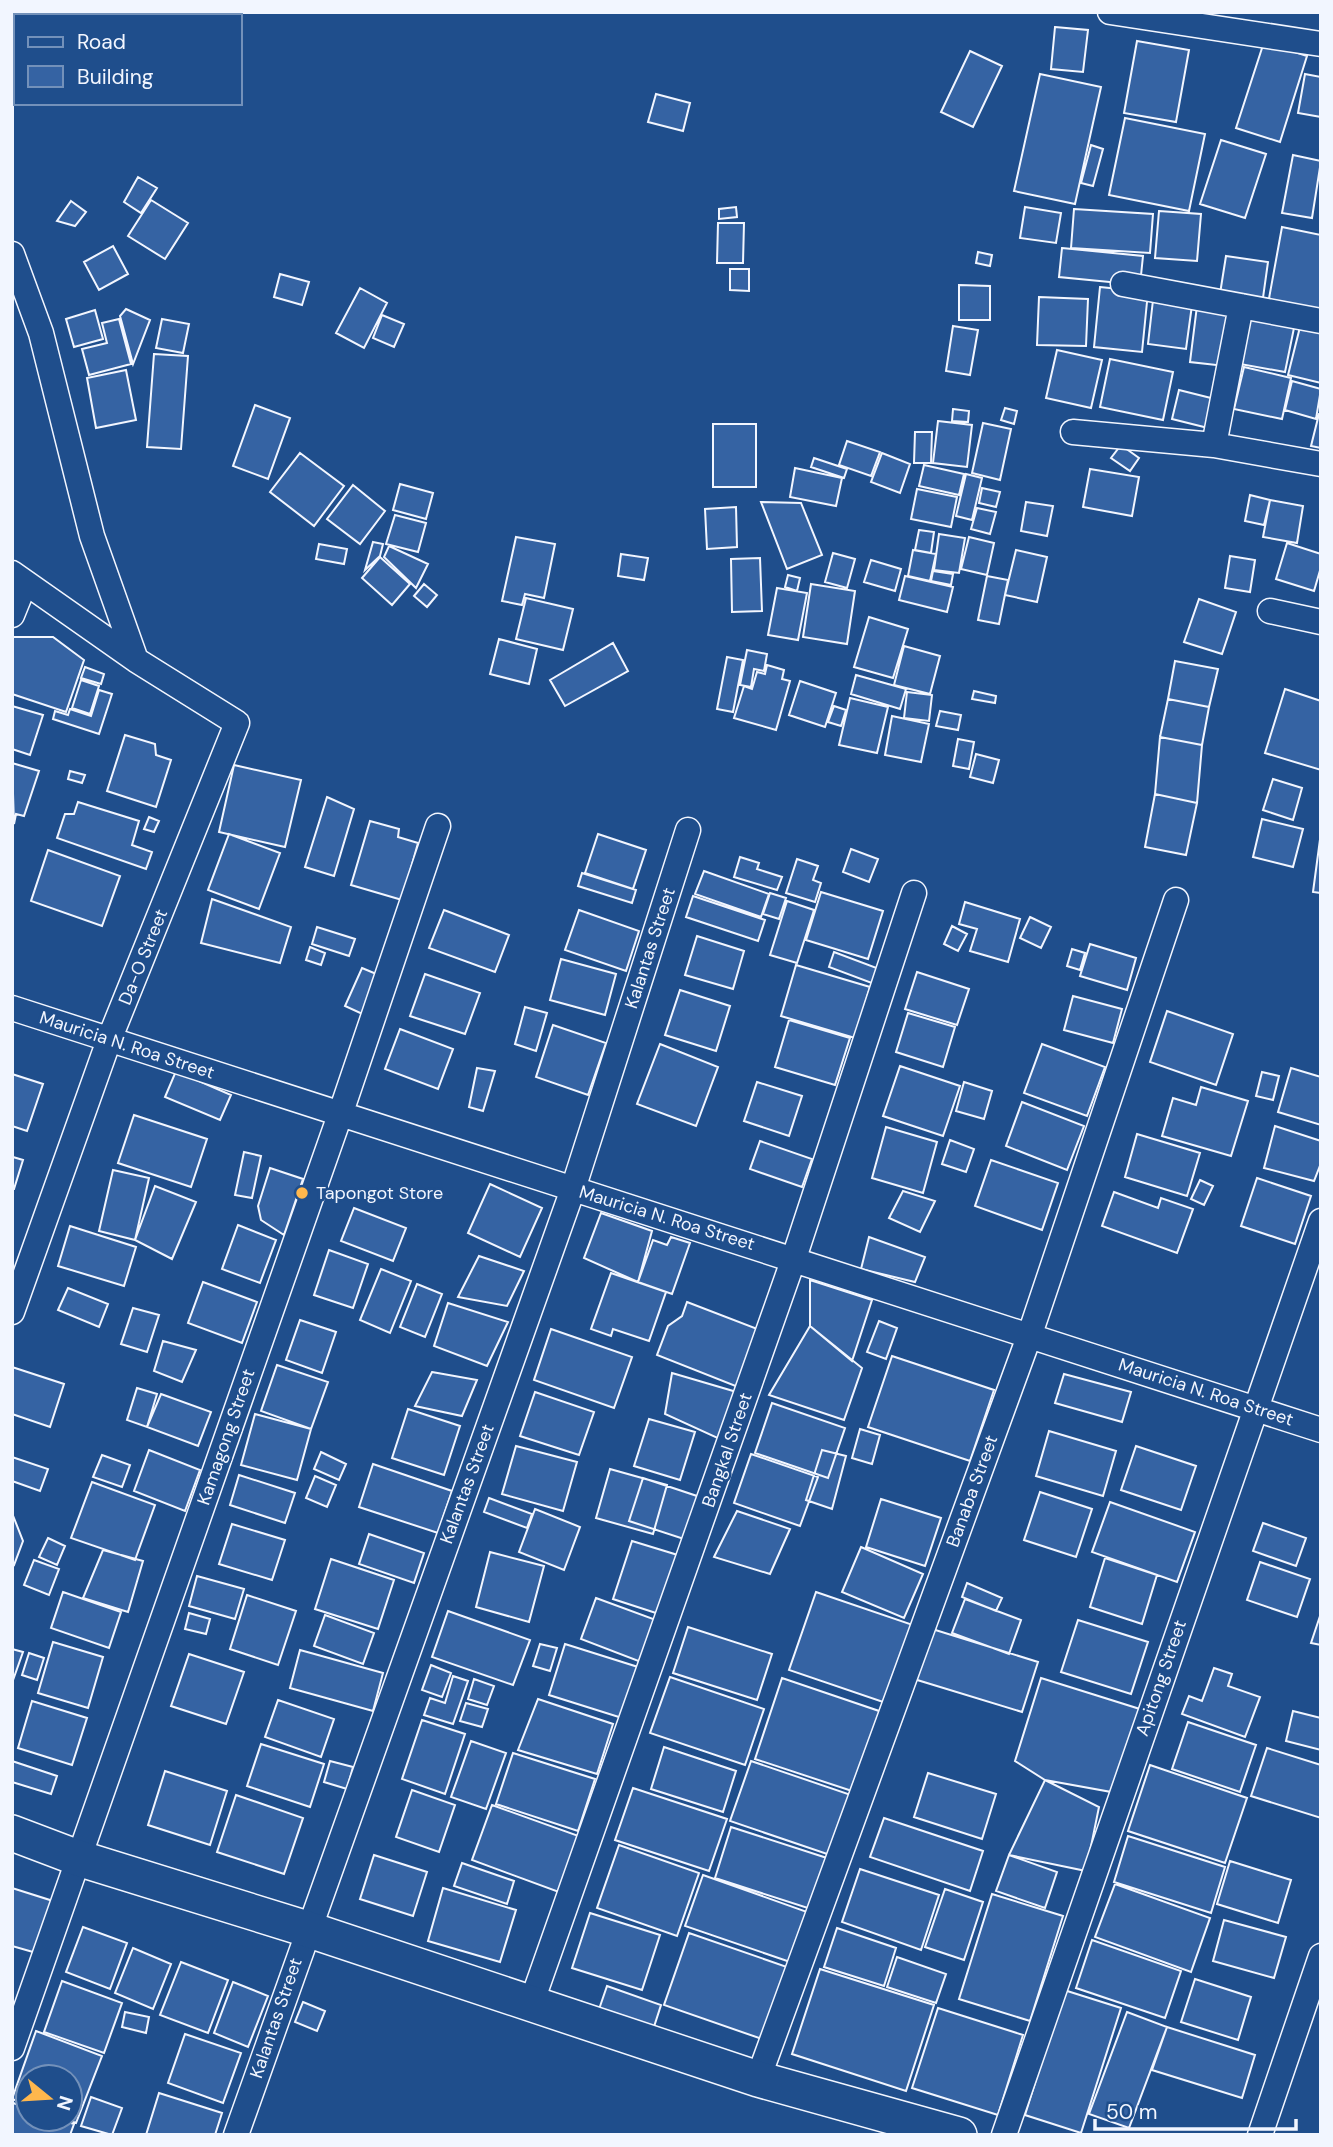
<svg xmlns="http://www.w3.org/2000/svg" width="1333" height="2147" font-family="'DM Sans',sans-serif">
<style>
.building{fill:#3563a3;stroke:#f2f6ff;stroke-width:2}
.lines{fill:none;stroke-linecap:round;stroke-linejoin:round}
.street-casing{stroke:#f2f6ff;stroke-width:27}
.secondary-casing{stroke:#f2f6ff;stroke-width:38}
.street{stroke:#1f4e8c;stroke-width:24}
.secondary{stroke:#1f4e8c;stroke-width:35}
.poi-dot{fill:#ffb74d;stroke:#1f4e8c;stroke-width:2.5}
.labels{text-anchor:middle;stroke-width:5;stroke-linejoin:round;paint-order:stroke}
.street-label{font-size:18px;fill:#f2f6ff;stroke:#1f4e8c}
.poi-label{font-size:18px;fill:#f2f6ff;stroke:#1f4e8c;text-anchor:start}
</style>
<rect width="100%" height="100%" fill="#1f4e8c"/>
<!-- building -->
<path class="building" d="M1055 27 1088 30 1083 72 1051 69Z
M1137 41 1189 50 1176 122 1124 113Z
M1264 42 1307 56 1280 142 1236 128Z
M970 51 1002 66 973 127 941 112Z
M1040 74 1101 87 1075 204 1014 191Z
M1305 74 1321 77V117L1298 113Z
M656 94 690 103 683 131 648 122Z
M1125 118 1205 134 1189 211 1109 195Z
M1221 140 1266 154 1245 218 1200 204Z
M1091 145 1103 149 1093 186 1081 183Z
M1293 155 1321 161 1312 218 1282 213Z
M138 177 157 188 141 213 124 202Z
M151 200 188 223 165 259 128 236Z
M71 201 86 212 75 226 57 221Z
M736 207 737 217 719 219V209Z
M1025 207 1061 213 1056 243 1020 238Z
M1074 209 1153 214 1150 253 1071 248Z
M1159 211 1201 214 1197 261 1155 258Z
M718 223H744L743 263H717Z
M1282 227 1321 235V314L1268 304Z
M113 246 128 274 99 290 84 262Z
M1062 248 1143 256 1140 285 1059 277Z
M978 252 992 255 990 266 976 263Z
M1226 256 1268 262 1262 305 1219 300Z
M730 269H749V291L730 290Z
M280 274 309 282 302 305 274 297Z
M959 285 990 286V320H959Z
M1100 287 1148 292 1142 352 1094 347Z
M360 288 387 303 364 348 336 333Z
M1039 297 1088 299 1086 346 1037 345Z
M1153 300 1192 305 1186 349 1148 344Z
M1197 306 1233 311 1225 366 1190 362Z
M126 309 150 320 133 364 120 316Z
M95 310 103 339 74 347 66 319Z
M1249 314 1295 323 1285 372 1240 364Z
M382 315 404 324 394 347 373 338Z
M119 319 131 364 89 375 82 349 107 343 102 323Z
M162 319 189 324 183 353 156 348Z
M1301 323 1321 327V383L1288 375Z
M953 326 978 330 970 375 946 371Z
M1057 350 1102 360 1091 408 1046 398Z
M154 354 188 356 181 449 147 447Z
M1110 359 1173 372 1163 420 1100 407Z
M1244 367 1291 378 1282 419 1234 409Z
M126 370 136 420 96 428 87 378Z
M1292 381 1321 389 1316 419 1285 410Z
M1179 390 1215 399 1208 428 1172 419Z
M255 405 290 418 268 479 233 466Z
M1005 408 1017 411 1014 424 1001 420Z
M953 409 969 411 968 422 952 421Z
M1319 414H1321V448L1311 446Z
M938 421 972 425 967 467 933 463Z
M983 423 1011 429 1000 480 972 473Z
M713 424H756V487H713Z
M915 432H932L931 463H914Z
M847 441 880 452 871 476 839 465Z
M1121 445 1139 458 1130 471 1111 458Z
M300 453 344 486 314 526 270 492Z
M882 453 910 464 900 493 871 482Z
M814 458 847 469 844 478 811 467Z
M924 465 964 474 959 495 919 486Z
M795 468 842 478 836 506 790 497Z
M1090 469 1139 477 1132 516 1083 507Z
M966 474 982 478 972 520 956 516Z
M400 484 433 493 426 519 393 510Z
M353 485 385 511 360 544 327 519Z
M982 488 1000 492 996 507 979 503Z
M917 489 957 497 951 527 911 519Z
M1250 495 1270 500 1264 525 1245 521Z
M1270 500 1303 506 1297 543 1263 537Z
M761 502 801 503 822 555 787 569Z
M1026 502 1053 506 1047 536 1021 531Z
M736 507 737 547 707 549 705 509Z
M977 508 996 512 990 534 971 529Z
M395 515 426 523 418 552 386 544Z
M919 530 934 532 931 553 915 550Z
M939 534 965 538 959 573 934 570Z
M516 537 555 544 544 598 525 594 522 605 502 601Z
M969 537 994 543 987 575 961 569Z
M373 542 383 544 380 556 365 570Z
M1287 543 1321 554V567L1314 591 1276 579Z
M319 544 347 549 344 564 316 559Z
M389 546 428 564 416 588 384 557Z
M913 550 936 554 930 581 908 576Z
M1016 550 1047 557 1037 602 1005 595Z
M833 553 855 559 847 588 825 582Z
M621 554 648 558 644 580 618 576Z
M1230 556 1255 560 1250 592 1225 588Z
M380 557 410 584 392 605 362 578Z
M760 558 762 611 732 612 731 559Z
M871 560 901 569 895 591 864 582Z
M933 571 953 574 951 585 931 581Z
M788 575 800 578 797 591 785 587Z
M905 576 953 587 947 612 899 600Z
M987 576 1008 580 999 624 978 620Z
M424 584 437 595 427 607 414 596Z
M811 584 855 591 847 644 803 637Z
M777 588 807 593 798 640 768 635Z
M526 598 573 609 563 650 516 639Z
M1199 599 1236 612 1222 654 1184 642Z
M869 617 908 629 893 678 854 667Z
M12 637H53L84 660 66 712 12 694Z
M499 639 537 649 529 684 490 674Z
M613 643 628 671 565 706 550 680Z
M904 646 940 656 930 694 894 685Z
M747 650 767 654 764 671 754 669 751 687 740 685Z
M727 657 743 660 733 712 717 709Z
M1175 661 1218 669 1209 707 1168 699Z
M767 665 784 670 782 679 790 681 776 730 734 718 744 686 752 689 757 672 765 674Z
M85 667 104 674 101 684 81 678Z
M856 675 906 689 900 709 851 694Z
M81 680 99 686 90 714 72 708Z
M800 681 836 693 825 727 789 715Z
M1285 689 1321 701V770L1265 753Z
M99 690 112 694 99 734 53 719 55 711 68 715 70 709 91 716Z
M974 691 996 696 995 703 972 699Z
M907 692 932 695 929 721 904 718Z
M850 698 888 707 877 753 839 745Z
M1168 699 1209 707 1202 745 1160 737Z
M12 706 43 715 30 755 12 749Z
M834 706 846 710 841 726 828 722Z
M940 711 961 715 958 730 936 726Z
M892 716 929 724 921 762 885 755Z
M125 735 155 744 156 755 171 760 156 807 107 791Z
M1160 737 1202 745 1197 803 1155 794Z
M958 739 974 742 969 769 953 766Z
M976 754 999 760 993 783 970 777Z
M12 763 39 771 24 816 16 814 14 824Z
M234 765 301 780 285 847 219 832Z
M70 771 85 775 82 783 68 779Z
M1273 779 1302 788 1293 820 1263 810Z
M1155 794 1197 803 1186 855 1145 847Z
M327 797 354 809 334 876 305 867Z
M78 802 139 821 132 845 152 852 146 869 57 838 65 814H74Z
M149 817 159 821 154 832 144 829Z
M1262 819 1303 829 1293 867 1253 857Z
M370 821 399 829 398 837 418 843 402 900 351 885Z
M1321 832V893L1313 892Z
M229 834 280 853 259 909 208 890Z
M598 834 646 850 633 889 585 873Z
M851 849 878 859 869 882 843 872Z
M48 850 120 876 102 926 31 901Z
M740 857 759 863 757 869 782 877 777 890 734 877Z
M797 859 818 866 813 880 821 883 815 902 786 893Z
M704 871 769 894 761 917 695 894Z
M582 873 636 890 632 903 578 886Z
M821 892 883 911 868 959 806 940Z
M770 893 786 898 779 919 763 914Z
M693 896 765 920 758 941 686 917Z
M212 899 291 927 280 963 201 943Z
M787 901 814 910 797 963 770 955Z
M965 902 1020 919 1008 962 970 951 977 929 959 924Z
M444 910 509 935 495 972 429 948Z
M579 910 639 931 626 971 565 950Z
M1030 917 1051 927 1041 948 1020 938Z
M952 926 967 934 958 951 944 944Z
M317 927 355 939 349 956 312 944Z
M697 936 744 951 733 989 685 975Z
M1090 944 1136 958 1127 990 1080 976Z
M310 947 325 953 321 965 306 960Z
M1072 949 1085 953 1080 970 1067 966Z
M834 952 882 970 877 985 829 967Z
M561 959 616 974 605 1015 550 1000Z
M796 965 870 987 855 1038 781 1016Z
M362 968 386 978 369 1017 345 1006Z
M917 972 969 989 957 1025 905 1009Z
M425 974 480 993 465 1034 410 1016Z
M680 990 730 1006 716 1051 665 1035Z
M1073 996 1122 1009 1113 1043 1064 1030Z
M525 1007 547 1013 536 1051 515 1044Z
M1167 1011 1233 1034 1216 1085 1150 1062Z
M908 1013 955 1027 943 1067 896 1052Z
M789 1020 850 1038 835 1085 775 1067Z
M553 1025 606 1043 588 1095 536 1077Z
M400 1029 453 1049 438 1089 385 1069Z
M660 1044 718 1067 696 1126 637 1104Z
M1042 1044 1105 1067 1087 1116 1024 1093Z
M900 1066 960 1086 943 1136 883 1116Z
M477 1068 495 1071 483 1111 469 1107Z
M1291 1068 1321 1077V1125L1278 1112Z
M176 1071 231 1095 220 1120 165 1097Z
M1262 1072 1279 1076 1273 1100 1256 1096Z
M12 1074 43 1084 27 1131 12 1126Z
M757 1082 802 1096 789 1136 744 1121Z
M964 1082 992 1091 984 1119 956 1111Z
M1201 1087 1248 1101 1231 1156 1162 1136 1173 1098 1196 1105Z
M1022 1102 1084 1126 1067 1170 1006 1146Z
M134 1115 207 1139 191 1187 118 1163Z
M1275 1126 1321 1141V1163L1314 1181 1264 1168Z
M886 1127 937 1142 923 1193 872 1178Z
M1137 1134 1200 1153 1187 1196 1125 1177Z
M950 1140 974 1149 966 1172 942 1164Z
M760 1141 812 1159 802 1187 750 1169Z
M244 1152 261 1156 252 1198 235 1195Z
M13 1157 23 1160 14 1189H12Z
M991 1160 1058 1183 1042 1230 975 1206Z
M270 1168 303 1179 284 1235 261 1220 258 1206Z
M113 1170 149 1178 135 1240 99 1231Z
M1257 1178 1311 1196 1295 1244 1241 1226Z
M1200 1180 1213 1186 1204 1205 1191 1199Z
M490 1184 542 1208 520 1257 468 1233Z
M155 1186 196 1202 172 1259 135 1240Z
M903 1191 935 1201 920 1232 889 1218Z
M1114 1192 1158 1208 1161 1198 1193 1209 1177 1253 1102 1226Z
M354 1208 406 1228 393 1261 341 1241Z
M601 1213 652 1231 638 1282 584 1258Z
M238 1225 276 1240 260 1283 222 1269Z
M70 1226 136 1247 124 1286 58 1266Z
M671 1237 690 1243 672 1294 638 1282 653 1240 667 1245Z
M869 1237 925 1257 915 1282 861 1269Z
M329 1250 368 1264 353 1308 314 1295Z
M479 1256 524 1271 507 1306 458 1297Z
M381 1269 411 1281 390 1333 360 1320Z
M611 1273 666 1292 649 1341 613 1329 611 1336 591 1329Z
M810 1280 872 1300 852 1361 810 1326Z
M203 1282 257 1302 242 1343 188 1323Z
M417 1284 442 1294 425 1337 400 1327Z
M68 1288 108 1304 99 1327 58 1310Z
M687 1302 760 1330 738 1387 657 1355 668 1326 682 1316Z
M448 1303 508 1322 487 1366 434 1346Z
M133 1308 159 1315 147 1352 121 1344Z
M300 1320 336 1332 322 1373 286 1360Z
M879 1321 897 1328 886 1359 867 1352Z
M810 1326 862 1368 844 1420 769 1395Z
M551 1329 632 1357 614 1408 534 1380Z
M163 1341 196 1350 182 1382 154 1371Z
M892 1356 994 1390 970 1461 868 1427Z
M277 1365 328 1382 311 1429 261 1411Z
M12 1367 64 1384 50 1427 12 1414Z
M432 1372 477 1380 462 1416 415 1406Z
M672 1373 740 1393 724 1441 665 1414Z
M1064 1374 1131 1392 1122 1422 1055 1403Z
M137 1388 157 1394 147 1427 127 1420Z
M535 1392 594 1412 579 1455 520 1436Z
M161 1394 211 1412 198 1446 147 1427Z
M772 1403 845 1428 828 1478 755 1453Z
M408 1409 460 1426 444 1475 392 1458Z
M255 1414 311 1429 297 1480 241 1465Z
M649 1419 695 1432 680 1480 634 1466Z
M860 1429 880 1435 872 1464 852 1458Z
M1049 1431 1116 1451 1103 1496 1036 1476Z
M516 1446 577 1462 563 1511 502 1494Z
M1136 1446 1196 1466 1181 1510 1121 1490Z
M149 1450 200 1470 185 1511 134 1491Z
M822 1450 846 1456 832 1509 806 1500Z
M321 1452 346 1464 339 1480 314 1469Z
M751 1454 818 1477 800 1526 734 1503Z
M102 1455 130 1465 122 1487 93 1477Z
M12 1457 48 1469 40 1491 12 1481Z
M373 1464 452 1491 438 1533 359 1507Z
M610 1469 667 1485 653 1534 596 1518Z
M239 1475 295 1493 285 1523 230 1505Z
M315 1476 336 1485 327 1507 306 1498Z
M643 1478 703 1498 690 1541 629 1521Z
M92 1482 155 1505 135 1560 71 1538Z
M1040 1492 1092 1509 1076 1557 1024 1540Z
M489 1498 532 1514 527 1528 484 1512Z
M881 1499 941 1518 925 1566 866 1547Z
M1110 1502 1195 1532 1177 1582 1092 1552Z
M535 1509 580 1527 564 1570 519 1552Z
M737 1511 790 1529 770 1574 714 1557Z
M12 1513 23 1541 14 1565 12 1564Z
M1263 1523 1306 1538 1296 1566 1253 1551Z
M232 1524 285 1540 272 1580 219 1564Z
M369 1534 424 1553 414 1583 359 1564Z
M48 1538 65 1546 57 1565 39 1557Z
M632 1541 681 1556 662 1615 613 1599Z
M861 1547 923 1574 904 1618 842 1592Z
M103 1550 143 1561 128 1612 83 1598Z
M490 1552 544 1566 529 1622 476 1607Z
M1105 1558 1157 1575 1142 1624 1090 1607Z
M331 1559 394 1580 378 1629 315 1609Z
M34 1560 59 1569 49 1595 24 1585Z
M1260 1562 1310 1579 1297 1617 1247 1600Z
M197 1576 244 1589 235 1619 189 1606Z
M967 1583 1002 1598 996 1611 962 1597Z
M63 1592 121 1612 109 1648 51 1628Z
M816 1592 913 1625 886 1703 789 1670Z
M247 1595 296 1611 278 1665 230 1649Z
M596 1598 656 1620 641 1662 581 1639Z
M965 1599 1021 1620 1009 1654 952 1633Z
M448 1611 530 1640 513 1685 432 1657Z
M189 1613 210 1619 206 1634 185 1629Z
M1321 1613V1645L1311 1643Z
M325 1615 374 1633 363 1664 314 1646Z
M1078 1620 1148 1642 1131 1694 1061 1672Z
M688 1627 772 1654 757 1700 673 1673Z
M929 1628 1038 1662 1022 1712 914 1679Z
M53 1642 103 1657 88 1708 38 1693Z
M540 1644 557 1648 550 1671 533 1666Z
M565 1644 638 1667 622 1718 549 1695Z
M12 1649 23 1652 12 1683Z
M300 1650 383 1673 373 1711 290 1688Z
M29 1653 44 1658 37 1680 22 1675Z
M189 1654 244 1672 226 1724 171 1706Z
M431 1665 451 1673 442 1697 422 1690Z
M1214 1668 1232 1674 1228 1686 1260 1697 1245 1737 1182 1714 1189 1696 1202 1701Z
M453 1676 468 1681 453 1724 424 1715 430 1698 445 1703Z
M670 1677 764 1709 745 1765 650 1733Z
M782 1678 882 1712 855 1792 755 1759Z
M1041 1678 1143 1710 1117 1793 1045 1780 1015 1761Z
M474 1679 494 1686 487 1705 468 1699Z
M538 1699 613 1724 597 1774 518 1750Z
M278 1700 334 1719 321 1757 265 1737Z
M32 1701 87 1718 72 1765 18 1748Z
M466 1703 488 1709 482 1727 460 1721Z
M1293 1711 1321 1718V1750L1286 1741Z
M422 1720 465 1734 445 1794 402 1779Z
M1188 1722 1256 1745 1240 1792 1172 1769Z
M471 1741 506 1753 486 1809 451 1797Z
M261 1744 324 1764 310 1807 247 1786Z
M664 1747 736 1771 723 1812 651 1789Z
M1267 1748 1321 1765V1818L1251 1796Z
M513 1753 595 1779 578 1831 496 1804Z
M12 1761 57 1776 51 1794 12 1782Z
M330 1761 353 1767 347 1789 324 1782Z
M751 1761 854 1796 833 1856 730 1821Z
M1150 1765 1247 1798 1225 1863 1128 1831Z
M165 1771 227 1791 210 1845 148 1825Z
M928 1773 996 1794 982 1839 914 1817Z
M1045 1780 1099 1807 1086 1871 1009 1855Z
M633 1788 727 1819 709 1871 615 1840Z
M412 1790 455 1805 439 1852 396 1837Z
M236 1795 303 1818 284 1874 217 1852Z
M492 1805 587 1839 567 1895 472 1860Z
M884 1818 983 1851 970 1891 870 1857Z
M731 1827 830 1859 814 1910 715 1878Z
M1128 1836 1225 1867 1211 1913 1114 1882Z
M619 1845 699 1873 677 1936 597 1908Z
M374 1855 427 1872 413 1916 360 1899Z
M1009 1855 1057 1872 1045 1908 996 1891Z
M1230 1861 1291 1880 1278 1923 1217 1904Z
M462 1863 514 1881 507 1904 454 1886Z
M860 1869 939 1895 921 1950 842 1922Z
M703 1875 810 1913 793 1963 685 1926Z
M1115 1884 1210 1918 1191 1972 1095 1937Z
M12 1888 53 1901 33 1952 12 1946Z
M443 1888 516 1910 500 1962 428 1941Z
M945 1889 983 1902 964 1960 925 1947Z
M992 1894 1063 1916 1030 2021 959 1999Z
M590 1913 660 1935 642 1990 572 1968Z
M1224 1920 1286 1937 1274 1978 1213 1961Z
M83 1927 127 1943 110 1989 66 1972Z
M837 1928 896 1948 884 1986 824 1967Z
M689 1933 787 1967 762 2039 664 2005Z
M1092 1940 1181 1971 1165 2018 1076 1988Z
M133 1948 171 1964 153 2009 115 1993Z
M897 1957 946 1974 936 2003 887 1987Z
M181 1962 228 1980 208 2033 160 2015Z
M820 1969 934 2005 906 2091 792 2054Z
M1195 1979 1251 1997 1238 2040 1181 2022Z
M62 1981 122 2003 104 2053 44 2032Z
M233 1982 268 1996 248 2047 214 2033Z
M607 1986 661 2005 651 2036 596 2018Z
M1064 1990 1121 2008 1081 2133 1025 2115Z
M303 2002 325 2011 317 2031 295 2022Z
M938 2008 1023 2035 998 2115 912 2088Z
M125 2012 149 2017 146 2033 122 2027Z
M1127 2012 1167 2027 1129 2128 1089 2114Z
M1167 2027 1255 2055 1242 2098 1152 2070Z
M36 2031 102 2056 76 2123 65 2119H70V2077H28V2105L12 2099Z
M185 2034 241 2053 223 2103 168 2083Z
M159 2093 222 2113 215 2135H146Z
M91 2097 122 2108 112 2135 81 2126Z
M13 2103 28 2108V2119H59L74 2124 70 2135H12Z"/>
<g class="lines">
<defs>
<path id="street" d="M1110 12 1321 44
M12 254 41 333 92 536 136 660
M1123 284 1321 321
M1073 432 1214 445 1321 464
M1214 445 1241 306
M12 573 136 660 237 723 109 1040 12 1312
M1270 611 1321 622
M12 615 25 583
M12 1008 1321 1430
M531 2004 794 1258 914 893
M12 2048 340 1115 438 826
M758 2079 1030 1334 1176 900
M236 2135 573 1189 688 830
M1004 2135 1321 1221
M1260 2135 1321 1956"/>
<path id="secondary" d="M12 1833 78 1858 307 1929 758 2079 959 2135"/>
</defs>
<!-- street casing -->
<use href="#street" class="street-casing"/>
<!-- secondary casing -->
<use href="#secondary" class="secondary-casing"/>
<!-- street -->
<use href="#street" class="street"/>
<!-- secondary -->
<use href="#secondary" class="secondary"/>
</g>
<!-- markers -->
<circle class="poi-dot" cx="302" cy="1193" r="7"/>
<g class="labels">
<!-- street labels -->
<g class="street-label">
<text transform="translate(650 948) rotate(-72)" y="6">Kalantas Street</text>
<text transform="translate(143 957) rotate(-68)" y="6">Da-O Street</text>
<text transform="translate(127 1045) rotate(18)" y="6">Mauricia N. Roa Street</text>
<text transform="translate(667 1218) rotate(17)" y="6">Mauricia N. Roa Street</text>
<text transform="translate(1206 1392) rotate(18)" y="6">Mauricia N. Roa Street</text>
<text transform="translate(226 1437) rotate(-71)" y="6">Kamagong Street</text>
<text transform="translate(727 1450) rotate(-71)" y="6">Bangkal Street</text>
<text transform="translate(467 1484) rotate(-70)" y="6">Kalantas Street</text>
<text transform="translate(972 1491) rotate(-70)" y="6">Banaba Street</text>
<text transform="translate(1161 1678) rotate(-71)" y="6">Apitong Street</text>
<text transform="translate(276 2018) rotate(-71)" y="6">Kalantas Street</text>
</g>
<!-- poi labels -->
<g class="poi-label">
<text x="316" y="1199">Tapongot Store</text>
</g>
</g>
<!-- border -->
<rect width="1333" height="2147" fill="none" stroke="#f2f6ff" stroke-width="28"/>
<!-- legend -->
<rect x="14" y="14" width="228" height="91" fill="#1f4e8c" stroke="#7391ba" stroke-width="2"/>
<rect x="28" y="37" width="35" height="10" fill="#1f4e8c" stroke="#7391ba" stroke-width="2"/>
<text x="77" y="49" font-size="21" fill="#f2f6ff">Road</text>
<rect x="28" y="66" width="35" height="21" fill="#3563a3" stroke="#7391ba" stroke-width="2"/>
<text x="77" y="84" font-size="21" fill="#f2f6ff">Building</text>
<!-- north arrow -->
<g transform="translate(49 2098) rotate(108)"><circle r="33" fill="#1f4e8c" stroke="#7391ba" stroke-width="2"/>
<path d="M0-5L12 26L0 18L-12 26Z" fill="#ffb74d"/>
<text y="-10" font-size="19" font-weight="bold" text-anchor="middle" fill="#f2f6ff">N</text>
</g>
<!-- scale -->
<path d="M1095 2119v10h201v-10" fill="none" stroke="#f2f6ff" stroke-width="3.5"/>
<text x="1106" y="2119" font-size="21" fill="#f2f6ff" stroke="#1f4e8c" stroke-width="5" paint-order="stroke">50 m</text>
</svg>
